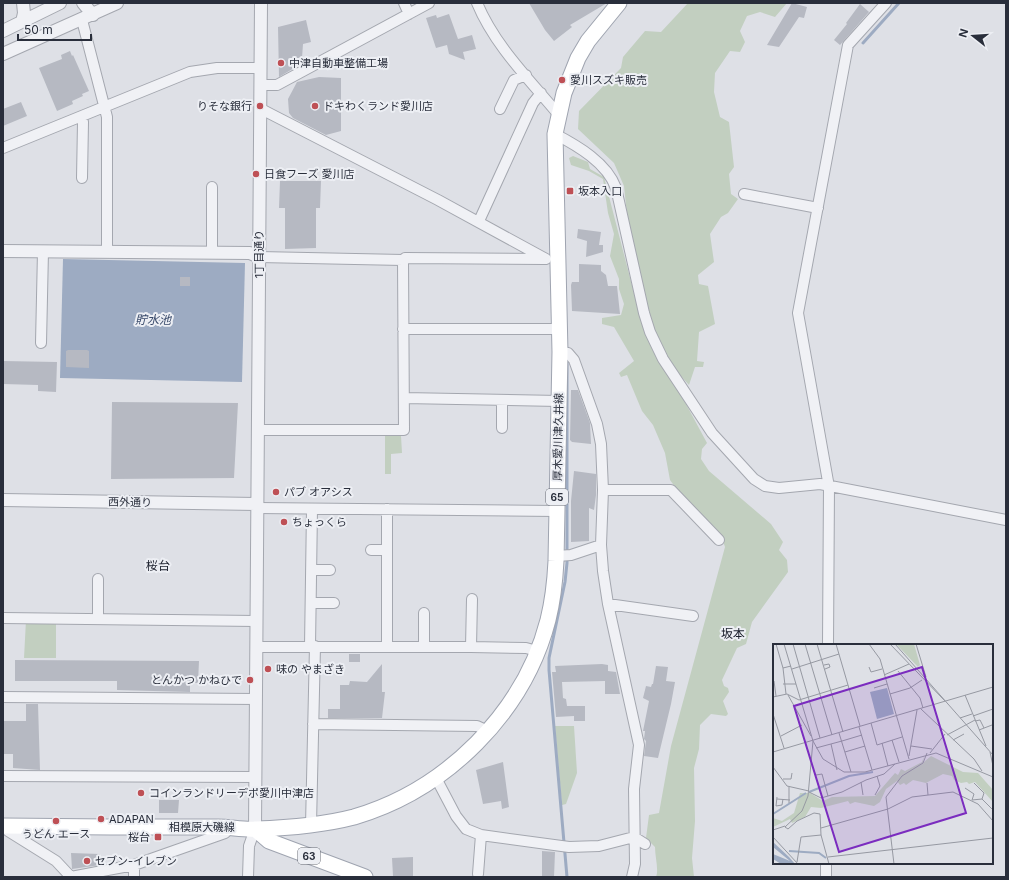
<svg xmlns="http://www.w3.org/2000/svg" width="1009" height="880" font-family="Inter,'Noto Sans JP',sans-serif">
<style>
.green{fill:#c2cfc0}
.water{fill:#9dabc2}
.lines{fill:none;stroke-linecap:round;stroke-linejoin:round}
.stream{stroke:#9dabc2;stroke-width:3}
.building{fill:#b6b9c2}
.minor-casing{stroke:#a4a7af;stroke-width:12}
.tertiary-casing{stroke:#a4a7af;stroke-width:14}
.primary-casing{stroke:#9fa4b0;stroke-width:17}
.minor{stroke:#f0f1f5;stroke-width:10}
.tertiary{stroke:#f0f1f5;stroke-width:12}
.primary{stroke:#fff;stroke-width:15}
.poi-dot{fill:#be5055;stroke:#edeff4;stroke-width:1.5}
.labels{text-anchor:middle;stroke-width:4;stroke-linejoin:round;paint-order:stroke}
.shield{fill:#edeff4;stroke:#646872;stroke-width:1}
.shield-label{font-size:10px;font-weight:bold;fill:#292e3b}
.poi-label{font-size:11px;fill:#292e3b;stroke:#edeff4;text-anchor:start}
.street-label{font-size:11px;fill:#292e3b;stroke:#edeff4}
.water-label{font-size:12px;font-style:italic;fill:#38496a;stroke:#edeff4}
.neighbourhood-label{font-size:12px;fill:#1b1f2c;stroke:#edeff4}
.inset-river{fill:none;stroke:#9dabc2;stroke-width:2}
.inset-road{fill:none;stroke:#9699a2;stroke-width:1}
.view{fill:#7b2cbf;fill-opacity:0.15;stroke:#7b2cbf;stroke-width:2}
.inset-edge{fill:none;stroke:#292e3b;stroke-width:2}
</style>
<rect width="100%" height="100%" fill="#dee0e6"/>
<!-- green -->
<path class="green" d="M688 3H787L775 17 760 12 747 16 740 31 745 42 740 52 730 51 715 73 714 92 720 117 729 122 734 167 729 174 731 194 738 199 728 213 721 217 710 234 714 262 698 275 699 284 708 286 715 324 699 332 697 361 704 362 703 367H695L689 385 679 374 672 378 707 443 702 449 701 459 709 471 771 524 783 542 779 550 787 560 788 572 752 622 746 644 737 648 722 680 724 686 728 688 729 692 723 701 728 714 726 716 711 714 700 725 699 749 694 768 695 821 692 858 694 877H656C659 870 655 857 655 847L646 838 649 815 659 813 671 746 725 547 723 541 693 505 681 495 670 480 665 453 653 425 642 411 627 375 621 377 619 373 634 361 614 327 602 324V318L621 315 624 304 619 289V279L610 256 614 234 608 213 603 179 589 171 571 165 569 158 573 156 588 162 590 169 604 177 636 301 624 186 614 163 578 129 579 111 621 68 623 57 645 31 661 32Z
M385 433H398V436H401L402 453 391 454V474H385Z
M26 620 56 621V658H24Z
M555 726H574L577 773 566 804 562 805Z"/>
<!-- water -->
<path class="water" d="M63 259 245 263 242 382 60 378Z"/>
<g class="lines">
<!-- stream -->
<path class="stream" d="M863 43 899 3
M567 363V563L565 582 549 658V670L567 877"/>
</g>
<!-- building -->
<path class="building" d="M529 3H607L570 25 572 27 554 41 545 30Z
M792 3 807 7 804 18 799 17 779 47 767 45Z
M860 4 869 12 840 45 834 40 847 24 846 23Z
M449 14 458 39 472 35 476 49 463 52 465 60 449 54 447 45 436 48 426 18 436 15 437 18Z
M306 20 311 42 303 44 302 58 294 59V68L279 77 278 27Z
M70 51 72 56 73 55 89 91 82 94 83 96 72 101 73 104 57 111 39 68 62 59 61 55Z
M319 77 341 78V131L326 135 293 118 289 113 288 99 297 82Z
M21 102 27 116 3 126V109Z
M280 181H321L320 208H316V248L285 249V208H279Z
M578 229 601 232 599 245H603V252L586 257 587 241 577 238Z
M579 264 601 265V271L606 275 608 286H617L620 314 572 311 571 285 572 282H579Z
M180 277H190V286H180Z
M68 350H87L89 351V368L66 367V351Z
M3 361 57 362 56 392 38 391V385L3 384Z
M571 390H578L590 423 591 444 572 442 570 440Z
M112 402 238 403 234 478 111 479Z
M574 471 596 474V495L594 510 589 508V541L571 542V501Z
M349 654H360V662H349Z
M15 660 199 661 198 683H190V692L117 690V681H15Z
M382 664V692H385L382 718H328V709H340V685H349L350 681 367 682Z
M602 664 608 665V671L616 672 620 694H605V681L562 682 563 698 566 699 567 706H585V721H574V716L556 717 552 672H556L555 666Z
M656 666 668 667 666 681 675 682 671 704 658 758 644 756 646 741 644 739 645 731H643L649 701 643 698 646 686 651 687 652 684H653Z
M26 704H38L40 770 13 768V754H3V721H26Z
M503 762 509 807 502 809 501 801 483 804 476 770Z
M159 800H179L178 813H159Z
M542 851 555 852 554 877H542Z
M71 853 100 854V865L72 869Z
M413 857V876H393L392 858Z"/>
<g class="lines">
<defs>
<path id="minor" d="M404 3 409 14
M477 3C495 46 529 79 558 114
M82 20 107 117V252
M261 85H277L429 3
M261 109 438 200 546 259
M500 109 514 80 526 75
M81 117 83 122 82 178
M555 134C578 146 607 163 616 188L644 313 650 332 663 359 712 433 754 479 765 486 779 488 820 484 1006 520
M3 148 190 72 217 68H261
M744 194 818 208
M479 221 533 103 541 93
M212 252V187
M259 257 403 260 405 258 545 259
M403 329H558
M41 343 43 251
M560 352 568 353 574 360 597 424 601 444 603 490 601 545 603 571 608 604 639 745 634 789 635 864 632 877
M404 398 559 401
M502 428V400
M258 430H404L403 260
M603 490H671L719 540
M258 508 557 511
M371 550H387
M557 556 571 555 601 545
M311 570H330
M311 603H334
M608 604 693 616
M3 618 256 621
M98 619V579
M828 645 829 487 798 313 848 45 886 3
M310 646 312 509
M256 647H471L526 648 537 651
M387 647V509
M424 647V613
M471 647 472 599
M3 697 256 699
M313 724 477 726 488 731
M3 776 255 777
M436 778 456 816 466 829 481 835
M311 825 315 646
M5 826 8 831 56 861 71 877
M134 865V877
M478 874 481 835 569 847 599 846 634 837 645 844
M71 877 134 865 225 833 231 827
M248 877 249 846 255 829
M826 877V863"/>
<path id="tertiary" d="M83 3 93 15
M22 22 24 13 23 3
M3 31 60 3
M3 54 117 3
M3 251 250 253 259 257
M3 500 257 504
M255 829 261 3"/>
<path id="primary" d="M3 826C75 827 146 827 218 827 231 827 243 830 256 829 288 828 323 825 354 817 446 790 524 713 548 620 553 600 555 581 556 561L560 352 555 134 564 93 578 58 588 41 619 3
M255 829 269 841 365 877"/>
</defs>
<!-- minor casing -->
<use href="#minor" class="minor-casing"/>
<!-- tertiary casing -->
<use href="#tertiary" class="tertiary-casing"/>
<!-- primary casing -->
<use href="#primary" class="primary-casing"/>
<!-- minor -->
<use href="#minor" class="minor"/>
<!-- tertiary -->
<use href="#tertiary" class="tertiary"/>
<!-- primary -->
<use href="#primary" class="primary"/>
</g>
<!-- markers -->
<g class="poi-dot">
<circle cx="281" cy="63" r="4"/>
<circle cx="562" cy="80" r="4"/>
<circle cx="260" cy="106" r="4"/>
<circle cx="315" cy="106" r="4"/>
<circle cx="256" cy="174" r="4"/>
<rect x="566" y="187" width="8" height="8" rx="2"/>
<circle cx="276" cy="492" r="4"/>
<circle cx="284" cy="522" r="4"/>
<circle cx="268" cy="669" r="4"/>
<circle cx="250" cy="680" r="4"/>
<circle cx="141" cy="793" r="4"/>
<circle cx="101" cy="819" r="4"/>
<circle cx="56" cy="821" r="4"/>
<rect x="154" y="833" width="8" height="8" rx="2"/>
<circle cx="87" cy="861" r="4"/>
</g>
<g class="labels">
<!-- shield labels -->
<g class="shield">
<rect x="546" y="489" width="22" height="16" rx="3"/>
<rect x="298" y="848" width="22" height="16" rx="3"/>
</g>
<g class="shield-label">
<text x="557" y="501">65</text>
<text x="309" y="860">63</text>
</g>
<!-- poi labels -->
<g class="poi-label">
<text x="289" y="67">中津自動車整備工場</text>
<text x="570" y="84">愛川スズキ販売</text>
<text x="252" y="110" text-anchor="end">りそな銀行</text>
<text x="323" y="110">ドキわくランド愛川店</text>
<text x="264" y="178">日食フーズ 愛川店</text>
<text x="578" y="195">坂本入口</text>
<text x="284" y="496">パブ オアシス</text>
<text x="292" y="526">ちょっくら</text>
<text x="276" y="673">味の やまざき</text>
<text x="242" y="684" text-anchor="end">とんかつ かねひで</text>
<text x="149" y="797">コインランドリーデポ愛川中津店</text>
<text x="109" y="823">ADAPAN</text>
<text x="56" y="838" text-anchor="middle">うどん エース</text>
<text x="150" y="841" text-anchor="end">桜台</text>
<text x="95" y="865">セブン-イレブン</text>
</g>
<!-- street labels -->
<g class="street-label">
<text transform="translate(259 254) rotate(-90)" y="4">1丁目通り</text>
<text transform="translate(558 437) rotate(-89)" y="4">厚木愛川津久井線</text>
<text transform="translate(130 502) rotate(1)" y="4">西外通り</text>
<text x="202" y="831">相模原大磯線</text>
</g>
<!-- water labels -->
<g class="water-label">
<text x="153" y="324">貯水池</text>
</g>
<!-- neighbourhood labels -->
<g class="neighbourhood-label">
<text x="158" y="570">桜台</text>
<text x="733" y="638">坂本</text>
</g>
</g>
<!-- overview -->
<g transform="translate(773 644)">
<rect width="220" height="220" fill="#dee0e6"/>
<path d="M123 0H141L147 21 145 23ZM151 112 150 118 145 123 158 112 190 128 205 129 220 146V158L202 138 196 140 194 138 188 139 181 136 179 132 170 130 153 139 140 136 133 141 131 139 127 141 124 137 113 145 107 158 101 162 82 158 77 160 75 157 48 164 38 163 32 173 19 179 17 175 0 183V174L9 177 21 169 27 149H37L50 157 59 153 102 152 122 129 125 131 128 125 132 127 149 118Z" fill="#c2cfc0"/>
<path d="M114 44 121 70 104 75 97 48ZM0 198 16 213 22 220H8L0 215V210L17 217 0 203Z" fill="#9dabc2"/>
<path class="inset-river" d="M36 148 76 132 100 128M0 170 33 149M16 207 46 209 53 214"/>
<path class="inset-road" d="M3 0 10 24 18 22M11 0 40 97 35 152 29 167 12 183 15 185 24 177 41 169 47 170 48 191 56 220M20 0 47 94M32 0 59 91M44 0 70 88M63 0 87 82M96 0 107 15 136 115M117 0 172 57M122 0 220 111M143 0 153 33M51 21 56 20 57 23 52 25M96 23 98 28 109 25M10 24 13 50M19 25 66 10M125 27 147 54 150 64M111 31 136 20M1 37 3 52M10 40H23M101 44 114 40M117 50 137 44 149 36M15 51 38 92M192 51 213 102M0 53 14 50 26 56 75 41M148 65 201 115 209 127M0 70 11 104M200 72 220 65M187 74 199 70M202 77 207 76 211 84M98 79 104 101 129 93M86 83 99 126M206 86 219 81M66 89 78 128M174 91 202 76M8 92 29 81M119 96 126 118M180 96 191 90M40 97 50 115 71 128H92L163 109 220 133M69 97 89 91M109 99 115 122M58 100 64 126M138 102 159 105M43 104 69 97M0 108 220 43M72 108 92 102M217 108 220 122M157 109 172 90M136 112 144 66M0 123 14 142 36 147M43 131 49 130 55 152M10 135H18L19 129M88 138 90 151M154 139 155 151M201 139 211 149 209 155M16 143V159M192 144 201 150 199 156M36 148 48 154 69 148 93 136 111 130 122 120M102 151 107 142 104 132M4 153 3 162 9 161 10 155M4 155 17 156M199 156 209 155 220 166M48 184 115 165 139 153 180 148 205 160 220 177M0 186 12 182M0 193 25 220M55 213 220 194M24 218 28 193 48 191M121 220 113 153 129 132 150 119 154 109"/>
<path class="view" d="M149 23 193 169 66 208 21 62Z"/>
<rect width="220" height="220" class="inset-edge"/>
</g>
<!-- border -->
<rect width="1009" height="880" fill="none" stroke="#292e3b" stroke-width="8"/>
<!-- north arrow -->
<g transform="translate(973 36) rotate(287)" stroke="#edeff4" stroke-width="3" paint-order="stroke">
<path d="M0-3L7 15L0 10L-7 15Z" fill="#292e3b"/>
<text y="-6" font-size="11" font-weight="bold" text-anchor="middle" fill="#292e3b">N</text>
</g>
<!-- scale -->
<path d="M18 34v6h73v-6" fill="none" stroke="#292e3b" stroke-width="2"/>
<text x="24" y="34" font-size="12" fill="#292e3b" stroke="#edeff4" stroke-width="3" paint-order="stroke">50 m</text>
</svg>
